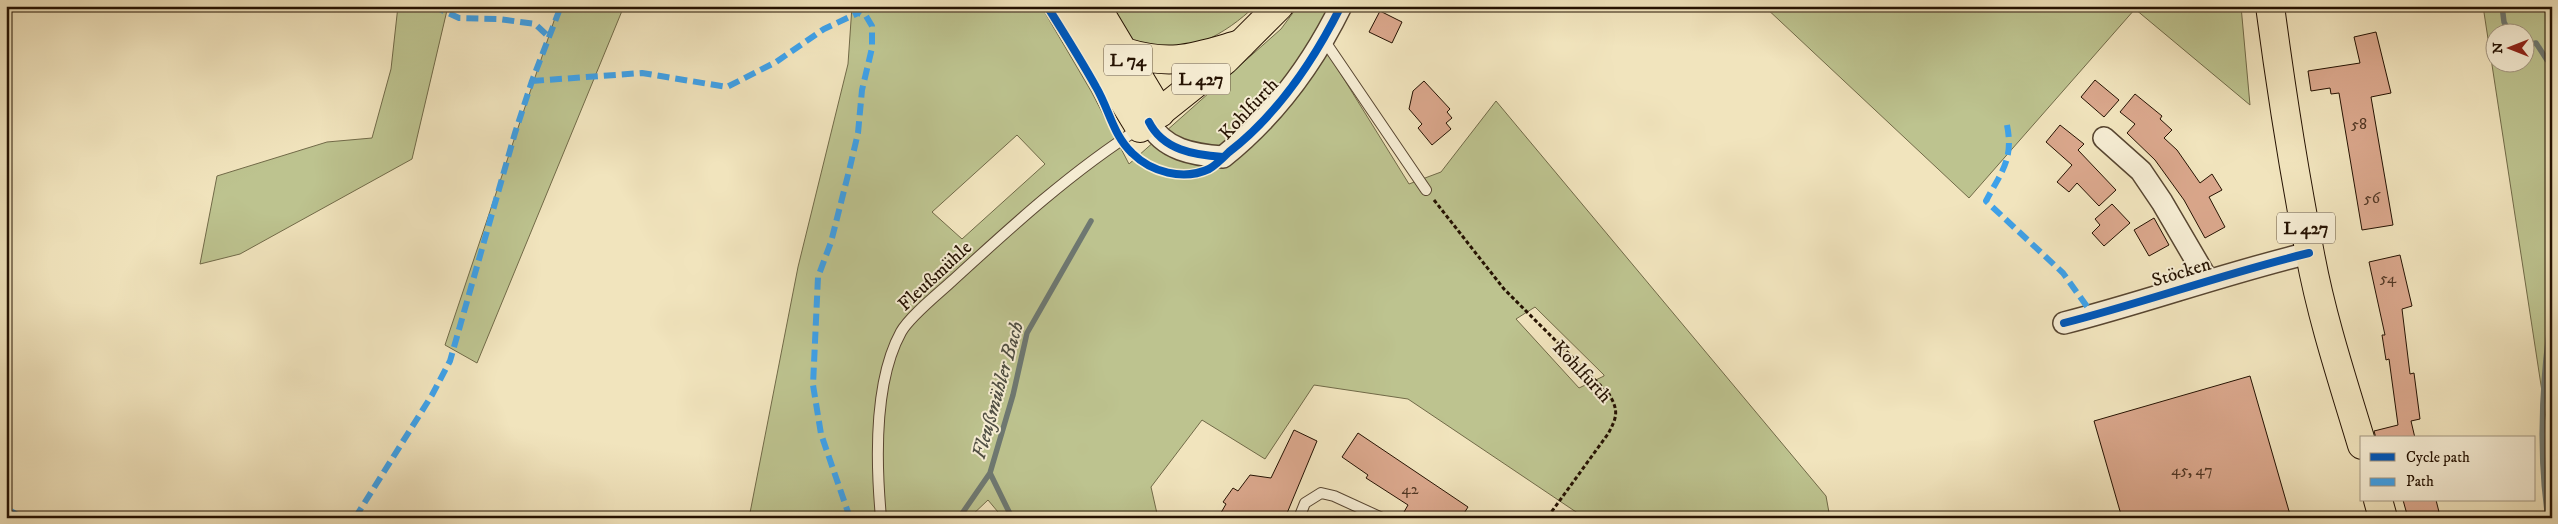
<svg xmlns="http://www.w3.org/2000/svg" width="2558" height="524" font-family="'IM FELL DW Pica',serif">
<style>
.green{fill:#bdc38f;stroke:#716a48;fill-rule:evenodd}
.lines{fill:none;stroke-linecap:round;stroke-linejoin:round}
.stream{stroke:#6e7871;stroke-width:5.5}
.building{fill:#daa78c;stroke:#251202}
.service-casing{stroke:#584631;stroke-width:12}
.minor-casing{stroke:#584631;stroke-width:24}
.primary-casing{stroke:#251202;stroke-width:30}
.trunk-casing{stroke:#251202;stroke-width:30}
.path{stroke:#251202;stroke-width:3;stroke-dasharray:4 2.5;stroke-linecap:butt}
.service{stroke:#f6edd4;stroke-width:10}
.minor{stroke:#f6edd4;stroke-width:21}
.primary{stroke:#f1e4bd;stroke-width:28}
.trunk{stroke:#f1e4bd;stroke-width:28}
.quiet{stroke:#3ea1e9;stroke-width:6;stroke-dasharray:12 6;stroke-linecap:butt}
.cycleway-casing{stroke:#f6edd4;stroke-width:11}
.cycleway{stroke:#0057b8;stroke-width:8}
.labels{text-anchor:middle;stroke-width:4;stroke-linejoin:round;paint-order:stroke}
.number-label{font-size:16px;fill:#523724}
.shield{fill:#f6edd4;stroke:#645441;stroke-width:1}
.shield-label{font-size:18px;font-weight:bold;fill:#251202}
.street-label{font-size:19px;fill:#251202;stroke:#f6edd4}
.water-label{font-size:20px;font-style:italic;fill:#4f4e43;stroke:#f6edd4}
</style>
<rect width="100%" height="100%" fill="#f1e4bd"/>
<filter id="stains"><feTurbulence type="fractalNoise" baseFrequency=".004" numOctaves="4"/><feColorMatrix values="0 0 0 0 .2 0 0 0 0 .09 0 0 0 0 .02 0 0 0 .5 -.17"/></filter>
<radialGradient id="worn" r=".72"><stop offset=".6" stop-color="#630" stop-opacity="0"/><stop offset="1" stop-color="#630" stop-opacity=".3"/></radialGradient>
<!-- green -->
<path class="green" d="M398 6H448L412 159 240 254 200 264 217 176 327 142 372 138 391 69Z
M559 6H624L477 363 445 345Z
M852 6H1041L1091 91 1129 164 1281 29 1298 6H1336L1319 29 1334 63 1409 184 1441 172 1496 101 1826 496 1830 518H1585L1408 399 1314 385 1265 459 1202 420 1151 487 1158 518H1003L988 500 969 518H749L798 267 848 64ZM1017 135 1045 164 962 239 932 212ZM1535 307 1604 375V376L1579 388 1516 319Z
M1107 6H1255C1227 33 1183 60 1144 45 1141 44 1135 43 1133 41 1123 33 1115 16 1107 6Z
M1764 6H2131L2135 9 2150 6H2241L2250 105 2135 9 1969 198Z
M2483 6H2552V457ZM2496 32H2526V62H2496Z"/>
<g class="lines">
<!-- stream -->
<path class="stream" d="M2502 6 2504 22 2509 32
M2526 45 2536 43 2547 60 2552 62
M959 518 990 473
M1012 518 990 473 1013 395 1027 333 1091 221
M2548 518C2538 450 2542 378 2552 311"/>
</g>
<!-- building -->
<path class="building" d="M1380 11 1402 22 1392 43 1369 32Z
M2376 32 2391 93 2371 97 2393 225 2362 230 2339 93 2331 94 2330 88 2311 91 2308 71 2360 63 2354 37Z
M2095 80 2119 100 2104 117 2081 97Z
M1424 81 1450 109 1447 112 1452 118 1446 123 1451 129 1432 145 1418 128 1422 124 1409 109 1413 91Z
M2135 94 2162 116 2160 119 2172 130 2164 138 2177 150 2200 183 2212 174 2222 190 2209 197 2225 227 2205 238 2184 200 2155 160 2127 133 2135 124 2120 112Z
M2060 125 2084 144 2078 150 2116 190 2099 206 2077 183 2069 192 2057 182 2072 165 2046 142Z
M2112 204 2130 223 2104 246 2092 233 2100 225 2095 219Z
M2154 218 2169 245 2149 256 2134 230Z
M2400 255 2412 306 2402 309 2410 374 2414 373 2420 419 2411 421 2415 438H2376L2374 431 2398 425 2389 359 2386 360 2382 335H2385L2369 262Z
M2250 376 2291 518H2122L2094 421Z
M1294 430 1317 441 1285 518H1218L1226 504 1223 502 1233 488 1238 491 1250 475 1271 478Z
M1358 433 1468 507 1461 518H1413L1404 512 1408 505 1366 478 1368 475 1342 457Z
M2403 500H2436L2439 512 2418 518H2408Z"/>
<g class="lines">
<defs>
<path id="service" d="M1324 40 1426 190
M881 518C876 463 874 381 901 332 909 317 939 293 952 281 1011 227 1072 171 1140 128
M1299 518 1305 503 1321 493 1334 496 1382 518"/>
<path id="minor" d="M1149 122C1163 150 1194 155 1223 157 1273 117 1313 63 1341 6
M2104 138 2141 171 2162 202 2207 279
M2064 323C2146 302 2226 273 2309 253"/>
<path id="primary" d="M2270 6C2281 89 2294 172 2310 254 2322 319 2343 382 2362 445
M1141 127 1225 60 1279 6
M2378 500 2383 518"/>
<path id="trunk" d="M1066 6 1140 128
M1096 6 1160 113
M1124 52C1173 67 1195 57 1241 44"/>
</defs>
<!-- service casing -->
<use href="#service" class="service-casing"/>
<!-- minor casing -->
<use href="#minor" class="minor-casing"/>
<!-- primary casing -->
<use href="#primary" class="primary-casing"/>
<!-- trunk casing -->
<use href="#trunk" class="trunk-casing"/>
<!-- path -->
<path class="path" d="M1434 200 1504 289 1609 394C1619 411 1617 417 1608 434L1547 518"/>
<!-- service -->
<use href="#service" class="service"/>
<!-- minor -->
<use href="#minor" class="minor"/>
<!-- primary -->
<use href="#primary" class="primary"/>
<!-- trunk -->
<use href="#trunk" class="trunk"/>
<!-- quiet -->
<path class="quiet" d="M433 6 459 18 499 19 535 24 548 36
M532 81 642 73 727 87 776 62 824 29 858 13 863 6
M2007 125C2014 160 2001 172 1986 201L2063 273 2093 315
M6 508 22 518
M355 518 432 395 450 361 515 133 532 81 561 6
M850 518 821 434 813 385 818 277 831 242 849 171 858 133 862 90 872 48V26L866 16 858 13"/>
<defs>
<path id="cycleway" d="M1047 6C1064 33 1081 60 1096 87 1109 109 1113 135 1132 153 1151 172 1183 181 1209 169 1216 165 1223 158 1229 152 1277 115 1314 60 1341 6
M1149 122C1163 150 1194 155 1223 157
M2064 323C2146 302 2226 273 2309 253"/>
</defs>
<!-- cycleway casing -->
<use href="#cycleway" class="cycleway-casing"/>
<!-- cycleway -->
<use href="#cycleway" class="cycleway"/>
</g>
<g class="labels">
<!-- number labels -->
<g class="number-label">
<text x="2359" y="129">58</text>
<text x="2372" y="203">56</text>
<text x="2388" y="283">54</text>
<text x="2192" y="475">45, 47</text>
<text x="1410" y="494">42</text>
</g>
<!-- shield labels -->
<g class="shield">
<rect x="1104" y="44.5" width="48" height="31" rx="4"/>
<rect x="1172" y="63.5" width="58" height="31" rx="4"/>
<rect x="2277" y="212.5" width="58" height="31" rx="4"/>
</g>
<g class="shield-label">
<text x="1128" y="66">L 74</text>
<text x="1201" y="85">L 427</text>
<text x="2306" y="234">L 427</text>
</g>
<!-- street labels -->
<g class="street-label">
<text transform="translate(1248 108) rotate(-47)" y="7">Kohlfurth</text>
<text transform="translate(2181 271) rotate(-17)" y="7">Stöcken</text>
<text transform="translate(934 275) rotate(-43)" y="7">Fleußmühle</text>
<text transform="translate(1583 371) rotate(47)" y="7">Kohlfurth</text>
</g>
<!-- water labels -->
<g class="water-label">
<text transform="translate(997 390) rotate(-74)" y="7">Fleußmühler Bach</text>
</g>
</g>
<!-- margin -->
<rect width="2558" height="524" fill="none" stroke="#f1e4bd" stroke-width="25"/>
<rect x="8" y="8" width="2543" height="509" fill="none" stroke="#251202" stroke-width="2.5"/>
<rect x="12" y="12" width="2533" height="499" fill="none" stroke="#251202"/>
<!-- legend -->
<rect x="2360" y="436" width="175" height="65" fill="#f6edd4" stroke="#a29580"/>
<rect x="2370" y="453" width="25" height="8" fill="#0057b8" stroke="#a29580"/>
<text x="2406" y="462" font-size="15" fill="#251202">Cycle path</text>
<rect x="2370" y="478" width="25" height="8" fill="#3ea1e9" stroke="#a29580"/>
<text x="2406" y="486" font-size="15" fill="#251202">Path</text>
<!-- north arrow -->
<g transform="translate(2510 48) rotate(270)"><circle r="24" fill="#f6edd4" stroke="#a29580"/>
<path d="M0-4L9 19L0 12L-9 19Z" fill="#8f2418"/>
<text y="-8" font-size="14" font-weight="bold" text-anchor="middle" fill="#251202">N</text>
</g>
<rect width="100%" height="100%" filter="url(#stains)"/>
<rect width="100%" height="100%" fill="url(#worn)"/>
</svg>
